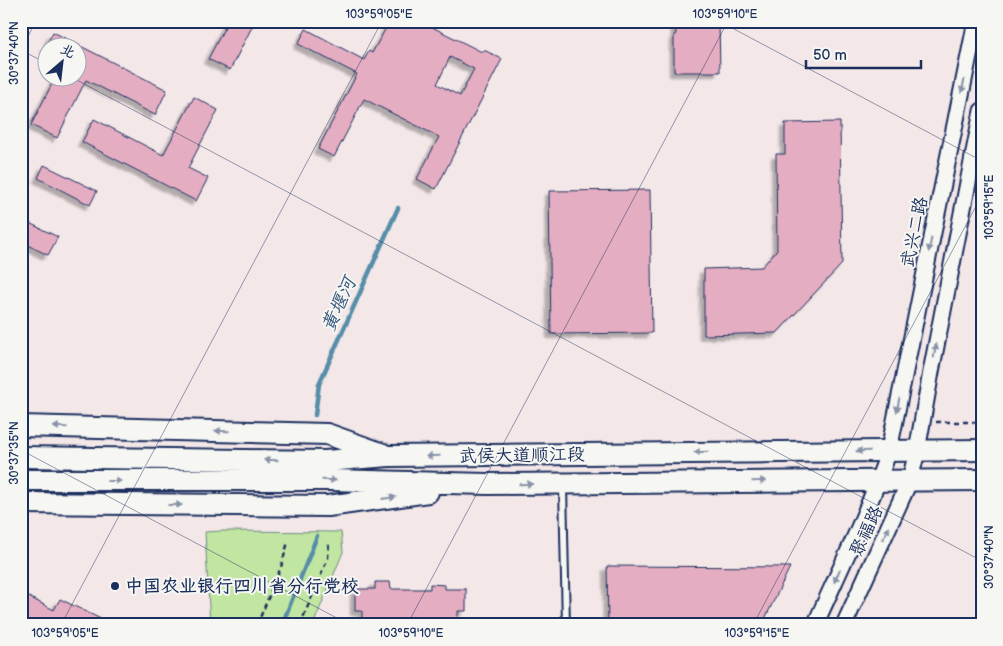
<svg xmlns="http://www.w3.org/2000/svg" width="1003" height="646" font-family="'Balsamiq Sans','LXGW WenKai TC',sans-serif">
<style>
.green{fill:#c1e6a1;stroke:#6e8a80}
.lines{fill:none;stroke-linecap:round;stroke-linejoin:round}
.stream{stroke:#568da9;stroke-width:4.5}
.building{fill:#e5adc1;stroke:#1b2f5e;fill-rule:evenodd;filter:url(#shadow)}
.service-casing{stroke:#1b2f5e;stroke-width:10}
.tertiary-casing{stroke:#1b2f5e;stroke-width:19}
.primary-casing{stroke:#1b2f5e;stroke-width:24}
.path{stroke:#1b2f5e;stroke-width:2.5;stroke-dasharray:5 4;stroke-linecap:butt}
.service{stroke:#f6f6f2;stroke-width:6}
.tertiary{stroke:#f6f6f2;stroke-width:15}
.primary{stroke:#f6f6f2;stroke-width:20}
.oneway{fill:#8892a8}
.ticks{fill:none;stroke:#1b2f5e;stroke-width:1;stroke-opacity:0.45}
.poi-dot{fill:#1b2f5e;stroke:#f6f6f2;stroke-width:2}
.labels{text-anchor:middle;stroke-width:4;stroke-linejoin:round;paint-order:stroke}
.street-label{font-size:18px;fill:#1b2f5e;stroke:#f6f6f2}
.poi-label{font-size:18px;font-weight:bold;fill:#1b2f5e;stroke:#f6f6f2;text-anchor:start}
.water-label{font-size:19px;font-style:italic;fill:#34567d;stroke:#f6f6f2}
.neatline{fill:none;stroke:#1b2f5e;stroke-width:2}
.ticks-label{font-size:12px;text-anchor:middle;fill:#1b2f5e}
</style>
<defs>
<filter id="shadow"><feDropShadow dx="-4.5" dy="4.5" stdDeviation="1" flood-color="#0004"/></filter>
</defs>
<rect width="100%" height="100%" fill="#f3e7e8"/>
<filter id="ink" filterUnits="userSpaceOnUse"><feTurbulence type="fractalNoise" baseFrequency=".02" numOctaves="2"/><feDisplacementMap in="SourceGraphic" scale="10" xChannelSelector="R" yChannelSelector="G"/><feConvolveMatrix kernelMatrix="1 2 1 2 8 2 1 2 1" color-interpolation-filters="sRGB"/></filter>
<g filter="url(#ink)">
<!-- green -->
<path class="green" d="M221 531 341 532 343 552 313 625H210L205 532Z"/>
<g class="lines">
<!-- stream -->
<path class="stream" d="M315 415 319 384 398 208
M282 625 317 536"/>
</g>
<!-- building -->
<path class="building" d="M228 21H255L230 70 208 59Z
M390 21H420L482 52 484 50 502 59 436 189 417 179 439 137 364 99 334 157 318 149 357 74 298 44 306 29 364 60 369 51 372 53ZM450 57 474 69 460 96 437 84Z
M675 21H719L720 72H674V35L676 34Z
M53 32 167 90 155 115 86 80 57 138 31 125 55 78H78V48H45Z
M194 97 218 110 188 168 208 178 196 201 82 142 94 119 163 155Z
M840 122 842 264 777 333 704 335V269L762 267 777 250 776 154H785V123Z
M44 165 97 191 90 205 38 178Z
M650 190 652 333 551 334 549 191Z
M21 219 58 237 48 255 21 242Z
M607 566 790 567 762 625H608Z
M375 582H390L391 589H430V584L445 585V589H466V611H458V625H362V611H355V589H375Z
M21 593 54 610 60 599 113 625H21Z"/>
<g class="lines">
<defs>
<path id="service" d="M563 486 566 625"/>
<path id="tertiary" d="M815 625C841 567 869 510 889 450L976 21
M844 625 910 480 917 451 931 372 982 111"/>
<path id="primary" d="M21 426 327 434 383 454
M21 457 325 461 389 456 982 450
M21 480H330L487 484 982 480
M21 503 328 506 428 492"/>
</defs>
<!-- service casing -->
<use href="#service" class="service-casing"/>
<!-- tertiary casing -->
<use href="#tertiary" class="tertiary-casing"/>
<!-- primary casing -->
<use href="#primary" class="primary-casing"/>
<!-- path -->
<path class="path" d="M936 422H982
M257 625 281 567 288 542
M300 625 328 558 329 541"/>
<!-- service -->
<use href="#service" class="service"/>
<!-- tertiary -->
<use href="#tertiary" class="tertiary"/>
<!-- primary -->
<use href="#primary" class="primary"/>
</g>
<!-- one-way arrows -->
<defs><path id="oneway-solid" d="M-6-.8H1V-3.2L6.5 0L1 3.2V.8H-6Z" transform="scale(1.25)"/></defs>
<g class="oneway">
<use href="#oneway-solid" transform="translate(963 86) rotate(102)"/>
<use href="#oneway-solid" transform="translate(930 245) rotate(102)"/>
<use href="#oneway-solid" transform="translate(935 351) rotate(-79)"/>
<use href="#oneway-solid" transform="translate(898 405) rotate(101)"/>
<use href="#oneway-solid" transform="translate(60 427) rotate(-179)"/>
<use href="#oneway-solid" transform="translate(222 431) rotate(-179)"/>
<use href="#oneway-solid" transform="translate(863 451) rotate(179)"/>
<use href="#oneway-solid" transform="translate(701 452) rotate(179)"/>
<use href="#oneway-solid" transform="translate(433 456) rotate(179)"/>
<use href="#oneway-solid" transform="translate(271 460) rotate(-179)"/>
<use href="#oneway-solid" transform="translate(329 480) rotate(1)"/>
<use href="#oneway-solid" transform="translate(114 481)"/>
<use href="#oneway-solid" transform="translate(759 481) rotate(-1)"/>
<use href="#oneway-solid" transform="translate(526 484) rotate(-1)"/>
<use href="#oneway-solid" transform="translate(389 498) rotate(-8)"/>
<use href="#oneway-solid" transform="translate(175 505)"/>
<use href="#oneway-solid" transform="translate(886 533) rotate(-65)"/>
<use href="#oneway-solid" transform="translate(837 576) rotate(114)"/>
</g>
</g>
<!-- ticks -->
<path class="ticks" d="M719 21 982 161M21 50 36 21M21 50 48 64M73 78 982 561M21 450 350 625M61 625 382 21M407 625 728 21M753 625 982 195"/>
<!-- markers -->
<circle class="poi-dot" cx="115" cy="586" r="5"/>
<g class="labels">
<!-- street labels -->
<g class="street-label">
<text transform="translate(914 232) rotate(-78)" y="6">武兴二路</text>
<text transform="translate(522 455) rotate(-1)" y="6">武侯大道顺江段</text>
<text transform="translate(866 531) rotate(-65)" y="6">聚福路</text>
</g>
<!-- poi labels -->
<g class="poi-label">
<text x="125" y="592">中国农业银行四川省分行党校</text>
</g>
<!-- water labels -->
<g class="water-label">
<text transform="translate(338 304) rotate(-66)" y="7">黄堰河</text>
</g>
</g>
<!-- margin -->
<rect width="1003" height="646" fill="none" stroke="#f6f6f2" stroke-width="55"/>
<!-- north arrow -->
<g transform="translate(62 62) rotate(28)"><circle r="24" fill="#f6f6f2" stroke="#9ea6b7"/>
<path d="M0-4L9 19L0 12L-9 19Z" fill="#1b2f5e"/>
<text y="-8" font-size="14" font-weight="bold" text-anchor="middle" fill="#1b2f5e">北</text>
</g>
<!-- scale -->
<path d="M806 60v8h115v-8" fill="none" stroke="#1b2f5e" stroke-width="2.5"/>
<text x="813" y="60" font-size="15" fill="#1b2f5e" stroke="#f6f6f2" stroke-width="4" paint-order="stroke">50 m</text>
<rect x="28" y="28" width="948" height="590" class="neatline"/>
<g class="ticks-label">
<text x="379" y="18">103°59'05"E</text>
<text x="725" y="18">103°59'10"E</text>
<text transform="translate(14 53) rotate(-90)" y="4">30°37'40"N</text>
<text transform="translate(989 207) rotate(-90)" y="4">103°59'15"E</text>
<text transform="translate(14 453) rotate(-90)" y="4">30°37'35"N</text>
<text transform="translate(989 557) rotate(-90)" y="4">30°37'40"N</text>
<text x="65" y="637">103°59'05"E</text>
<text x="411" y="637">103°59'10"E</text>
<text x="757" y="637">103°59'15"E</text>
</g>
</svg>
